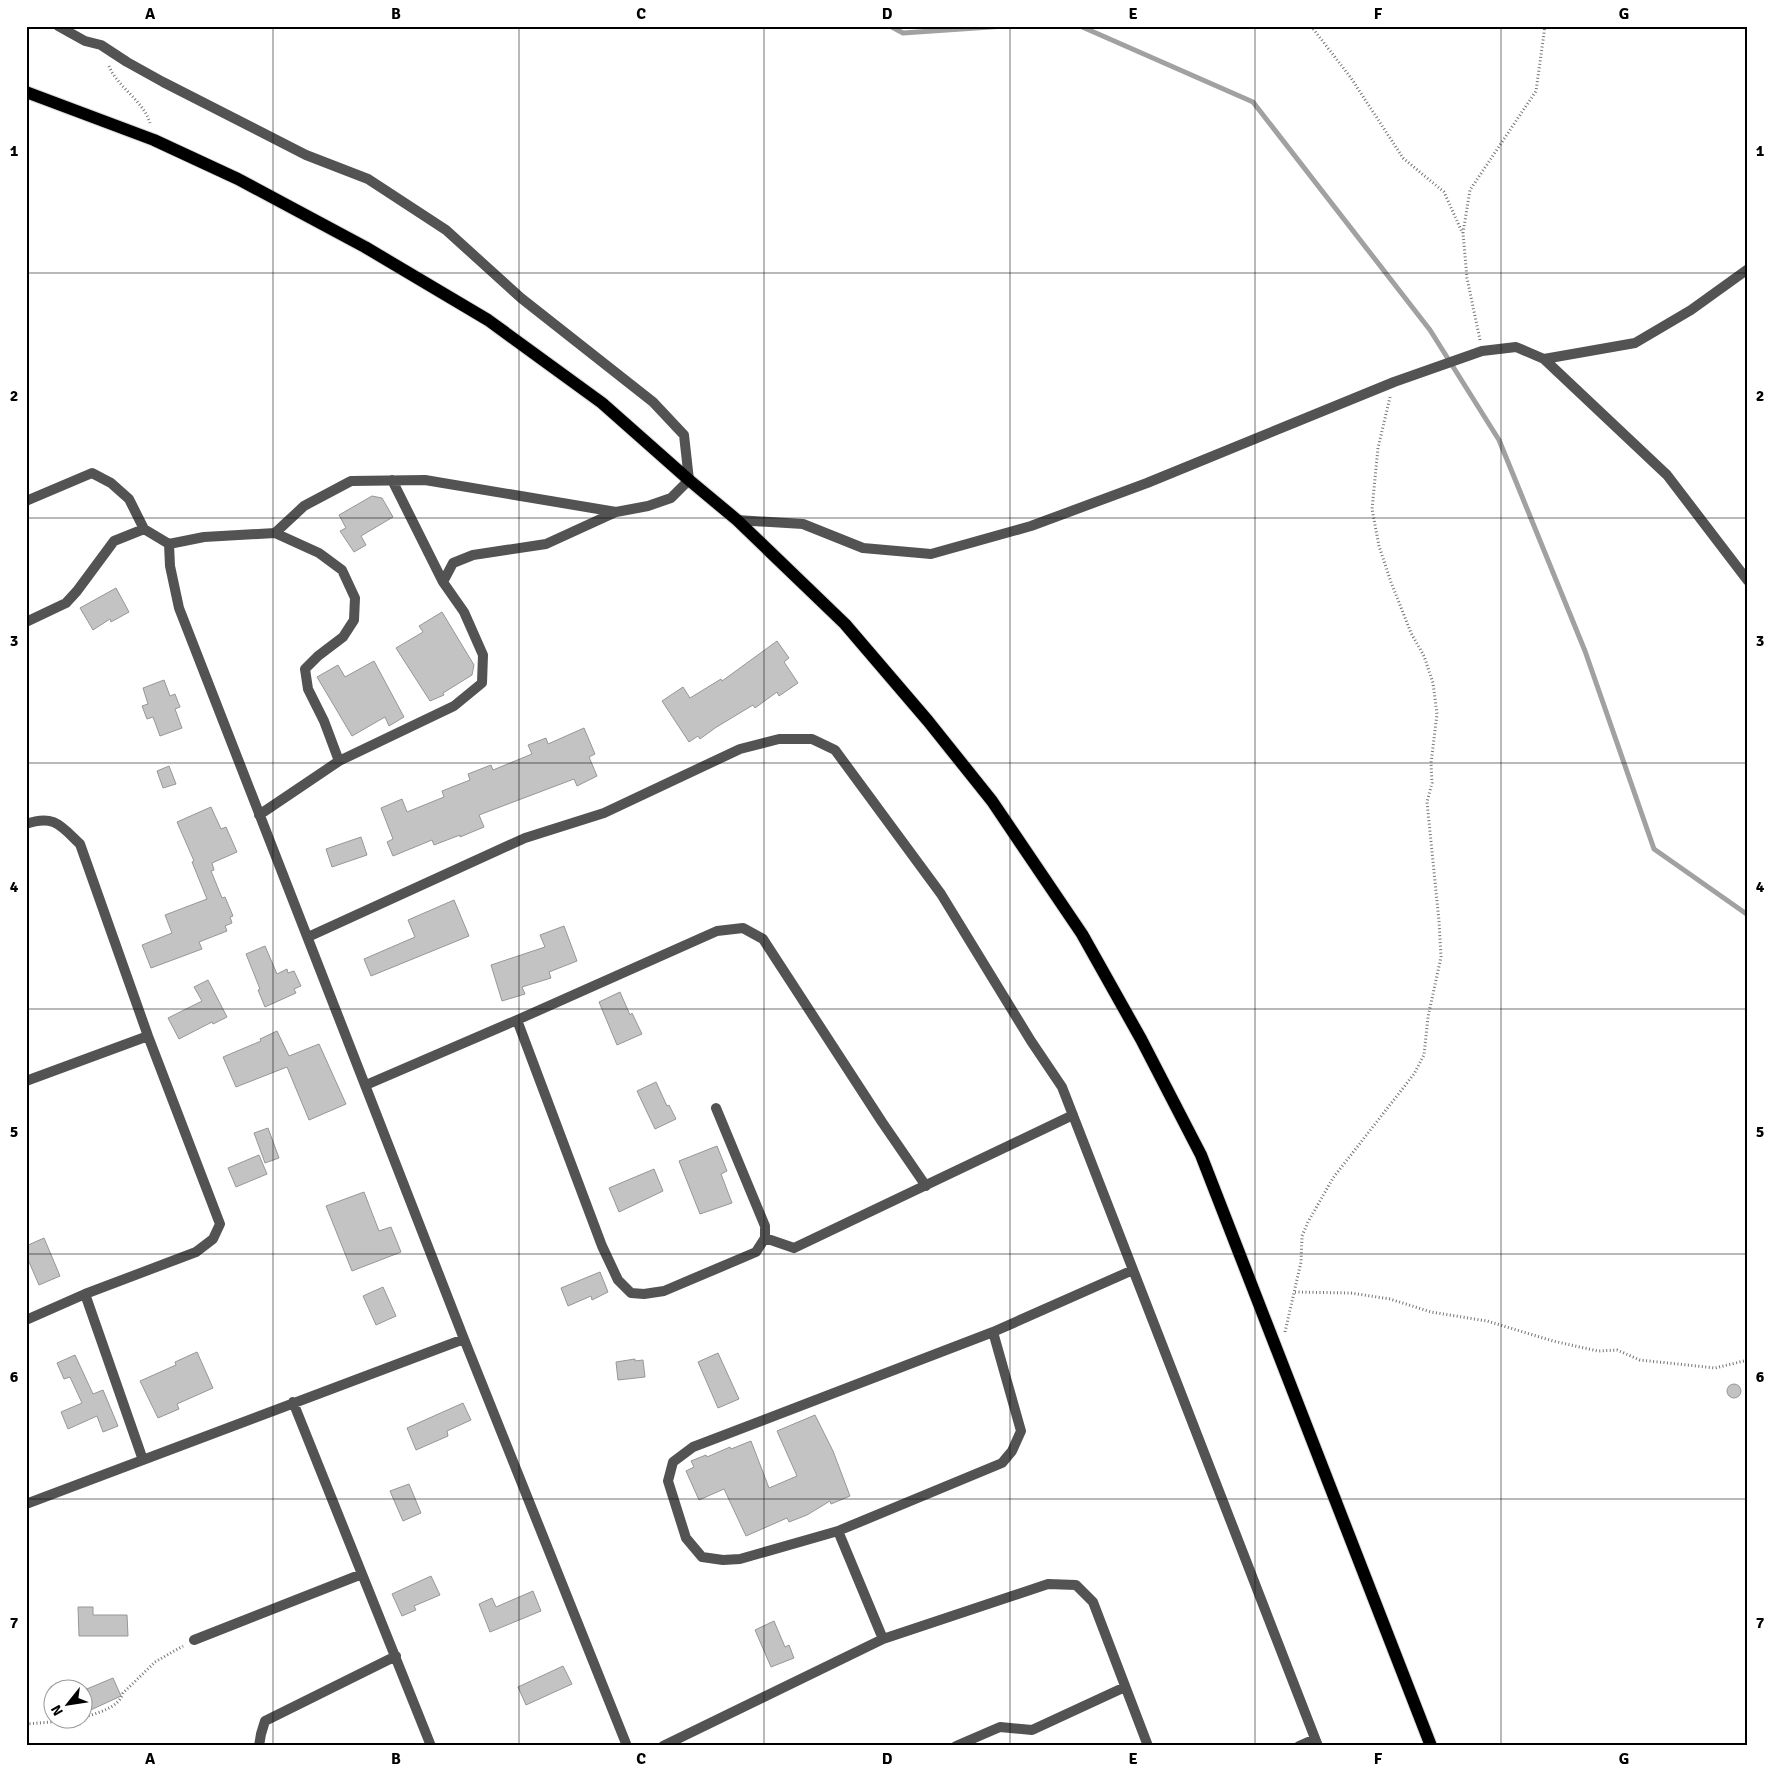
<svg xmlns="http://www.w3.org/2000/svg" width="1774" height="1772" font-family="Signika,sans-serif">
<style>
.lines{fill:none;stroke-linecap:round;stroke-linejoin:round}
.stream{stroke:#a1a1a1;stroke-width:5}
.building{fill:#c3c3c3;stroke:#979797}
.primary-casing{stroke:#dbdbdb;stroke-width:14}
.path{stroke:#757575;stroke-width:3;stroke-dasharray:1 2.5;stroke-linecap:butt}
.street{stroke:#535353;stroke-width:10}
.primary{stroke:#000;stroke-width:12}
.grid{fill:none;stroke:#000;stroke-width:1;stroke-opacity:0.55}
.neatline{fill:none;stroke:#000;stroke-width:2}
.grid-label{font-size:16px;text-anchor:middle;font-weight:bold;fill:#000}
</style>
<rect width="100%" height="100%" fill="#fff"/>
<g class="lines">
<!-- stream -->
<path class="stream" d="M890 26 903 33 1005 26
M1080 26 1253 102 1430 330 1499 440 1585 651 1654 849 1748 915"/>
</g>
<!-- building -->
<path class="building" d="M372 496 382 498 393 517 361 536 366 545 354 552 340 531 346 528 339 515Z
M116 588 129 612 111 622 110 619 93 630 80 608Z
M442 612 474 665 472 675 443 693 444 695 430 701 396 648 423 632 419 626Z
M777 641 789 658 784 662 798 683 779 696 777 692 755 708 753 705 715 728 700 739 698 736 689 742 662 701 683 687 690 698 721 679 722 681Z
M374 661 404 717 389 726 385 717 352 736 317 677 338 665 345 677Z
M164 680 170 696 175 694 180 707 175 709 182 728 160 736 153 717 147 719 142 706 148 704 143 688Z
M584 728 595 754 589 757 597 776 577 786 574 779 479 815 484 827 460 837V835L434 845 432 840 393 856 387 842 393 839 381 808 402 799 407 812 444 797 442 791 470 780 468 774 491 765 493 770 532 754 528 745 546 738 548 744Z
M169 766 176 784 163 788 157 771Z
M211 807 221 829 226 827 237 852 212 863 214 870 211 871 222 898 225 897 233 916 230 917 232 923 225 926 227 931 199 942 202 949 151 968 142 945 172 933 165 915 207 899 192 862 194 861 177 822Z
M361 837 367 855 332 867 326 849Z
M454 900 469 936 371 976 364 959 415 937 408 920Z
M564 926 577 961 549 972 551 978 522 987 525 994 502 1001 491 965 545 947 540 935Z
M265 946 277 974 287 969 288 973 294 971 301 986 294 989 296 993 265 1007 258 990 260 989 246 954Z
M208 980 227 1017 213 1024 212 1022 179 1039 168 1018 202 1001 194 987Z
M620 992 630 1015 632 1013 642 1034 617 1045 599 1002Z
M277 1031 289 1056 319 1044 346 1104 309 1120 287 1067 236 1087 223 1057 261 1041 260 1039Z
M656 1082 667 1106 669 1105 676 1119 655 1129 637 1091Z
M268 1128 279 1158 265 1163 254 1133Z
M717 1146 727 1171 721 1174 732 1203 700 1214 679 1161Z
M259 1155 267 1174 236 1187 228 1168Z
M654 1169 663 1191 619 1212 609 1188Z
M364 1192 379 1231 391 1227 401 1252 352 1271 326 1206Z
M44 1238 60 1276 39 1285 26 1255V1246Z
M600 1272 608 1292 592 1300 591 1296 568 1306 561 1288Z
M383 1287 396 1316 376 1325 363 1296Z
M197 1352 213 1388 177 1404 179 1409 158 1418 140 1381 176 1365 175 1362Z
M718 1353 739 1399 718 1408 698 1362Z
M75 1355 93 1394 103 1390 118 1426 103 1432 97 1416 68 1429 61 1412 82 1403 70 1377 64 1379 57 1363Z
M635 1359V1361L643 1360 645 1377 618 1380 616 1362Z
M1727 1391a7 7 0 1 1 14 0a7 7 0 1 1-14 0Z
M463 1403 471 1420 447 1431 448 1436 416 1450 407 1428Z
M815 1415 833 1451 850 1496 831 1504 830 1501 807 1515 789 1522 787 1518 746 1536 724 1489 699 1500 686 1471 694 1467 691 1461 706 1455 707 1457 730 1447 731 1449 751 1441 769 1488 797 1476 777 1431Z
M409 1484 421 1513 403 1521 390 1491Z
M431 1576 440 1595 414 1606 416 1610 402 1616 392 1594Z
M533 1591 541 1611 490 1632 479 1604 492 1598 496 1607Z
M78 1607H93V1615H127L128 1636H79Z
M774 1621 785 1647 789 1645 794 1658 771 1667 755 1630Z
M563 1666 572 1684 526 1705 518 1687Z
M113 1678 121 1696 82 1714V1691Z"/>
<g class="lines">
<defs>
<path id="primary" d="M26 92 154 140 238 179 365 247 488 320 602 403 689 480 737 520 845 624 928 721 992 801 1082 934 1141 1039 1201 1155 1431 1746"/>
</defs>
<!-- primary casing -->
<use href="#primary" class="primary-casing"/>
<!-- path -->
<path class="path" d="M1311 26 1351 78 1403 158 1444 192 1462 232
M109 66C118 88 143 100 150 123
M1480 340 1467 278 1463 233 1470 190 1536 91 1545 26
M1295 1292 1351 1293 1390 1299 1431 1312 1487 1321 1553 1341 1598 1351 1617 1350 1640 1360 1715 1368 1748 1360
M1285 1332 1301 1262 1302 1236 1308 1222 1333 1178 1414 1074 1424 1055 1428 1017 1441 957 1439 921 1427 802 1432 783 1431 763 1437 714 1433 683 1424 656 1411 633 1391 582 1379 546 1372 509 1378 448 1390 397
M82 1718C97 1713 119 1708 123 1693L155 1662 183 1646
M26 1724 77 1720"/>
<!-- street -->
<path class="street" d="M58 26 85 41 101 45 127 62 163 82 306 155 368 179 446 230 521 298 653 402 684 435 689 480 671 498 648 506 616 512 546 544 473 555 453 563 443 582
M1544 359 1667 475 1748 581
M26 501 92 473 111 483 129 499 144 529 169 544 204 537 275 533 304 506 351 481 425 480 616 512
M737 520 803 524 863 548 931 554 1031 526 1147 483 1394 382 1482 351 1516 347 1544 359 1635 343 1691 310 1748 269
M275 533 319 553 342 570 355 598 354 620 343 637 318 656 305 669 308 689 324 721 339 761
M169 544 170 566 179 608 464 1339 627 1746
M26 622 66 603 77 591 114 541 144 529
M259 815 339 761 454 706 482 683 483 655 464 612 443 582 392 480
M26 824C54 814 61 826 80 844L148 1036 220 1224 213 1239 196 1252 85 1294 26 1320
M308 937 525 838 604 813 740 749 779 739H812L835 750 941 894 1031 1041 1062 1087 1318 1746
M517 1020 602 1246 618 1280 631 1293 644 1294 664 1291 756 1252 765 1238V1226L716 1108
M26 1081 148 1036
M366 1085 517 1020 717 931 743 928 763 939 882 1122 926 1186
M765 1238 794 1248 1073 1115
M85 1294 143 1460
M993 1332 1021 1431 1012 1451 1002 1463 838 1531 740 1559 723 1560 702 1557 686 1538 668 1481 673 1462 693 1447 993 1332 1133 1270
M293 1402 431 1746
M26 1504 464 1339
M838 1531 883 1639
M194 1640 362 1574
M259 1746 261 1734 265 1721 396 1656
M663 1746 883 1639 1048 1584 1076 1585 1093 1602 1148 1746
M956 1746 1000 1727 1032 1730 1125 1687
M1299 1746 1315 1739"/>
<!-- primary -->
<use href="#primary" class="primary"/>
</g>
<!-- grid -->
<path class="grid" d="M273 26V1746M519 26V1746M764 26V1746M1010 26V1746M1255 26V1746M1501 26V1746M26 273H1748M26 518H1748M26 763H1748M26 1009H1748M26 1254H1748M26 1499H1748"/>
<!-- border -->
<rect width="1774" height="1772" fill="none" stroke="#ffffff" stroke-width="55"/>
<!-- north arrow -->
<g transform="translate(68 1704) rotate(240)"><circle r="24" fill="#ffffff" stroke="#999999"/>
<path d="M0-4L9 19L0 12L-9 19Z" fill="#000000"/>
<text y="-8" font-size="14" font-weight="bold" text-anchor="middle" fill="#000000">N</text>
</g>
<rect x="28" y="28" width="1718" height="1716" class="neatline"/>
<g class="grid-label">
<text x="150" y="19">A</text>
<text x="396" y="19">B</text>
<text x="641" y="19">C</text>
<text x="887" y="19">D</text>
<text x="1133" y="19">E</text>
<text x="1378" y="19">F</text>
<text x="1624" y="19">G</text>
<text x="14" y="156">1</text>
<text x="1760" y="156">1</text>
<text x="14" y="401">2</text>
<text x="1760" y="401">2</text>
<text x="14" y="646">3</text>
<text x="1760" y="646">3</text>
<text x="14" y="892">4</text>
<text x="1760" y="892">4</text>
<text x="14" y="1137">5</text>
<text x="1760" y="1137">5</text>
<text x="14" y="1382">6</text>
<text x="1760" y="1382">6</text>
<text x="14" y="1628">7</text>
<text x="1760" y="1628">7</text>
<text x="150" y="1764">A</text>
<text x="396" y="1764">B</text>
<text x="641" y="1764">C</text>
<text x="887" y="1764">D</text>
<text x="1133" y="1764">E</text>
<text x="1378" y="1764">F</text>
<text x="1624" y="1764">G</text>
</g>
</svg>
